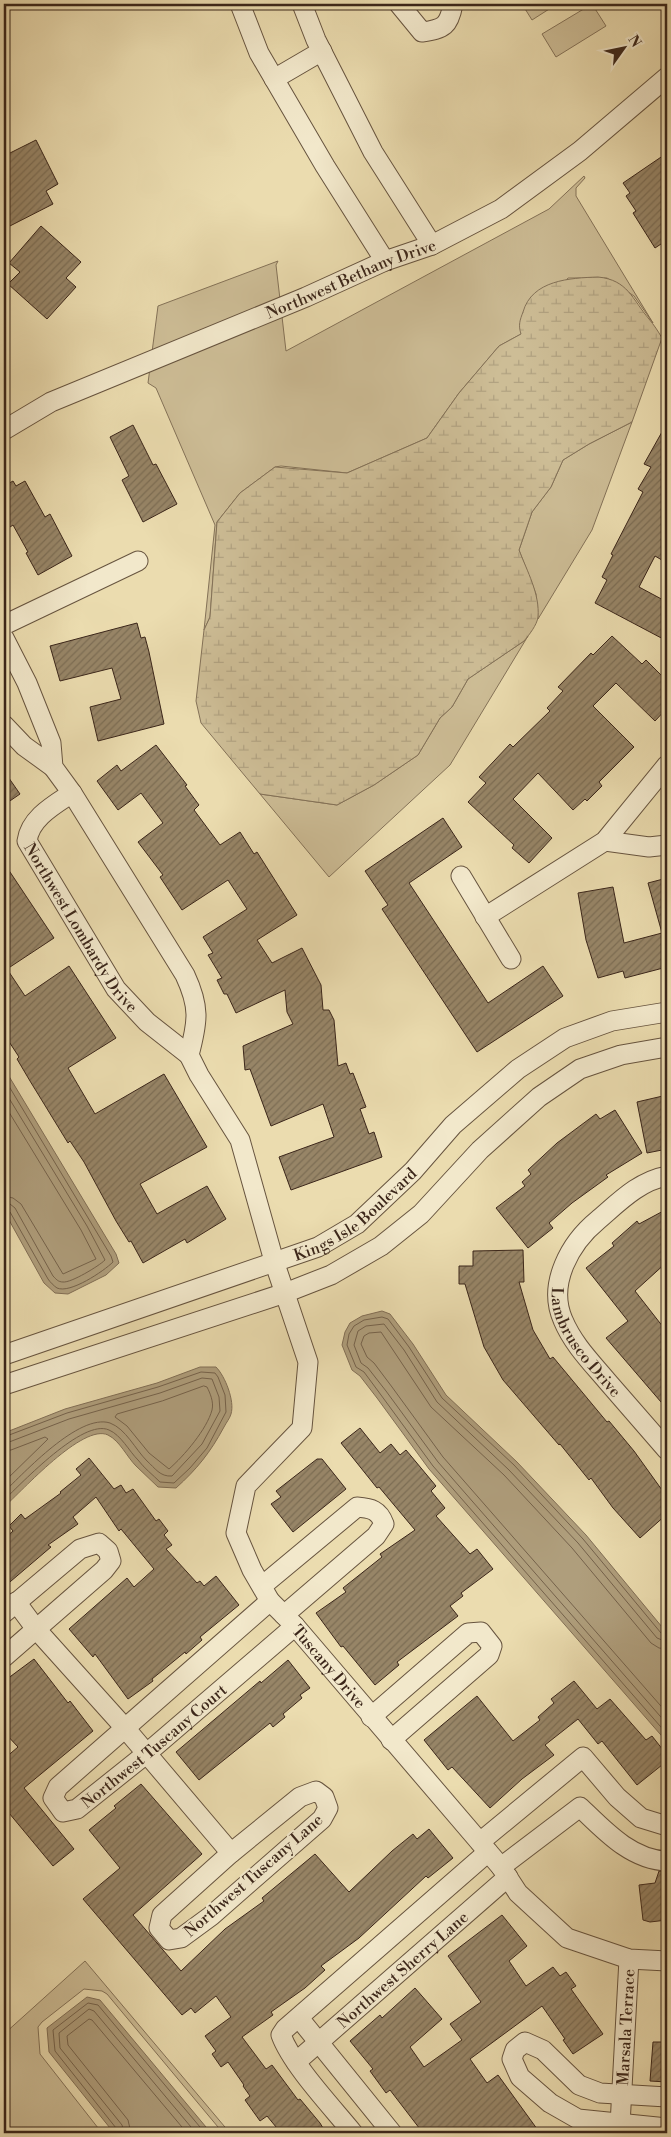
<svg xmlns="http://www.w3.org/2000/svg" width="671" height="2137" font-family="'Libre Bodoni',serif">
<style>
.green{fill:#cdbd96;stroke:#847258}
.wetland{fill:url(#wetland-marsh);stroke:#847258}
.water{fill:#af9e7c;stroke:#816e55}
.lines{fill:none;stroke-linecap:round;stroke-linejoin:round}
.shore{stroke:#75624b;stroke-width:1}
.building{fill:url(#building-hatch);stroke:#3b261a}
.street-casing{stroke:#67543f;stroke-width:21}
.street{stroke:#f2e8cb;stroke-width:19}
.labels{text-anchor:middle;stroke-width:4;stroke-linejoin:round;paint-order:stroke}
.street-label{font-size:16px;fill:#3b261a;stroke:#f2e8cb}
</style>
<defs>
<pattern id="wetland-marsh" width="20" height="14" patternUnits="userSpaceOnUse" patternTransform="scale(1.25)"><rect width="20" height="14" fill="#cdbd96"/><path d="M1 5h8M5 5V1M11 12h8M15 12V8" fill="none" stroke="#b1a281"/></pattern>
<pattern id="building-hatch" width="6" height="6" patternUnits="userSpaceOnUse" patternTransform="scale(1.25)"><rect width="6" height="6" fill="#978567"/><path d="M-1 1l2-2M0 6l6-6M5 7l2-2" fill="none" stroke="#7c6d54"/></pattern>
</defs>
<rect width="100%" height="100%" fill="#ebdcaf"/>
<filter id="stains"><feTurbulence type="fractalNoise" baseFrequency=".004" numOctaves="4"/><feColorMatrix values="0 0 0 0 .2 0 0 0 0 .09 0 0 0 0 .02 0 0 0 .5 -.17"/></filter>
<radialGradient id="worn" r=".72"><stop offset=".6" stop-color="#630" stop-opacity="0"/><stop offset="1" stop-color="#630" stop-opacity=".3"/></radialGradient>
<!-- green -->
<path class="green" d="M522 4H557L532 20Z
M592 4 606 26 556 57 542 34Z
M584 176 585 178 576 188V196L653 323 634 296 607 278H568L521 334 499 346 459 393 427 438 347 473 281 466 275 467 240 493 217 522 210 617 204 630 215 525 156 388 148 383 158 306 278 261 276 265 286 351 549 209Z
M632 422 592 530 538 619 536 594 519 550 532 512 551 487 563 460 589 444Z
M528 636 450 765 329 877 260 794 337 805 374 785 418 755 440 718 452 707 468 679 524 641Z
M85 1961 230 2133H223L107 1994 102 1991 84 1989 42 2022 38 2027 40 2054 102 2133H4V2034Z"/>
<!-- wetland -->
<path class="wetland" d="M598 277C628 280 632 299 649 319 654 325 658 331 662 338L632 422 589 444 563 460 551 487 532 512 519 550C527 571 540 594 538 617 537 625 529 635 524 641L468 679 452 707 440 718 418 755 374 785 337 805 260 794 201 723 196 701 204 630 210 617 217 522 240 493 275 467 347 473 427 438 459 393 499 346 521 334C518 325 520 320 523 312 532 280 570 278 598 277Z"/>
<!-- water -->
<path class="water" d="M4 1068 116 1254 119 1263 106 1275 68 1294 55 1293 44 1283 4 1211Z
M382 1311 390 1314 413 1344 446 1395 517 1462 586 1535 667 1633V1742L429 1469 377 1398 360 1376 352 1370 342 1345 345 1332 350 1323 362 1316Z
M200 1367H216C225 1376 235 1401 231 1414 230 1418 226 1423 224 1427 210 1453 197 1469 176 1488L158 1487C151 1480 143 1473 136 1466 127 1457 120 1441 108 1435 83 1423 22 1491 4 1507V1433L65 1409 157 1383Z
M87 1997 100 2000 211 2133H114L49 2052 47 2028Z"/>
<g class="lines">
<!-- shore -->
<path class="shore" d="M4 1078 111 1256 113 1262C104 1271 70 1294 57 1288 54 1286 50 1282 48 1279L10 1212 4 1210
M4 1090 87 1226 105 1260C99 1266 71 1283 63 1282 58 1282 56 1279 53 1276L15 1208 10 1204 4 1203
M4 1104 81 1230 96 1259 63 1274 21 1204 13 1198 4 1196
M204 1386 207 1387C210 1393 214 1402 212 1410 207 1429 184 1456 169 1469L149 1453 127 1426 115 1417 117 1414 162 1401Z
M4 1437 67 1413 158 1387 201 1372 215 1373 218 1377 225 1395 226 1412 207 1448 190 1468 174 1483 160 1482C153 1475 144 1468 138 1460 129 1451 121 1435 109 1430 83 1418 22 1483 4 1500
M4 1444 69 1419 160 1393 202 1378 212 1379 219 1397 220 1411 202 1444 172 1476C160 1477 155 1468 147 1461 135 1449 126 1429 110 1423 79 1413 24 1473 4 1492
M4 1451 11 1450 45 1437 48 1439 4 1482
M667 1635 661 1633 583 1539 514 1465 442 1398 409 1347 388 1319 382 1317 364 1320 354 1326 349 1334 347 1345 356 1367 364 1372 381 1395 433 1466 667 1734
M667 1642 657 1638 578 1543 509 1470 437 1402 404 1350 384 1324 366 1326 358 1331 354 1345 361 1363 368 1368 386 1391 438 1462 667 1724
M667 1649 659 1648 651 1643 572 1548 504 1475 431 1407 381 1332 369 1333 364 1336 361 1344 367 1357 374 1363 392 1387 443 1457 667 1713
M118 2133 116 2128 55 2051 53 2030 88 2003 98 2005 205 2133
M124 2133 122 2125 60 2048 59 2033 89 2009 94 2011 196 2133
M131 2133 128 2120 68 2045 67 2036 89 2019 92 2020 187 2133"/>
</g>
<!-- building -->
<path class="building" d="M36 140 58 184 46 191 53 204 4 229V156Z
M667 153V240L655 248 633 213 636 211 626 196 630 193 623 183Z
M41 226 81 262 66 278 76 287 47 319 8 284 20 272 9 263Z
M667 423V563L655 556 639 587 667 602V641L595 603 607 580 602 577 613 555 611 554 643 492 638 489 651 467 644 464Z
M133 425 153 465 156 464 177 504 143 522 122 480 129 476 110 437Z
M13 481 16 486 25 481 45 517 50 514 72 556 38 575 26 553 28 552 13 525 4 531V486Z
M137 623 141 638 145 637 149 652 164 724 98 741 90 707 121 699 112 668 60 681 50 646Z
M612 636 642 664 646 660 667 681V708L655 721 616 683 593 706 634 747 599 782 602 786 587 801 585 799 573 810 538 773 513 799 552 838 529 863 512 848 514 845 468 802 486 783 479 777 510 744 513 747 550 711 547 708 563 691 558 687 591 653 593 655Z
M156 745 187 785 185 786 199 805 194 810 220 845 240 832 254 854 257 852 297 915 257 940 272 963 302 948 321 985 323 1010H329L334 1020 338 1066 346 1063 350 1074 353 1073 366 1107 360 1109 369 1134 374 1132 382 1157 291 1190 279 1157 334 1137 323 1104 271 1126 250 1069 245 1070 243 1046 293 1024 287 1012 285 990 236 1013 227 994H224L217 980 222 978 208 955 213 953 203 937 247 909 228 880 182 910 160 877 163 875 138 842 163 823 141 793 118 810 97 781 117 765 121 771Z
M4 771 20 794 4 805Z
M443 818 462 847 409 883 488 1003 543 966 563 996 477 1052 382 909 388 905 365 871Z
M4 863 54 938 7 969 25 996 69 966 116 1038 68 1068 95 1114 164 1074 207 1147 140 1184 157 1214 207 1186 226 1219 187 1243 185 1239 143 1263 131 1241 129 1242 116 1221 84 1162 70 1141 68 1143 30 1081 17 1059 19 1057 4 1034Z
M667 878V967L625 978 623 971 598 978 586 940 578 893 613 887 624 943 662 933 648 883Z
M667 1095V1149L647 1153 637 1102Z
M615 1110 642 1153 606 1175 608 1177 572 1203 549 1223 553 1228 528 1248 496 1208 525 1186 522 1182 531 1174 528 1170 557 1143 596 1114 600 1119Z
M667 1209V1262L635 1291 667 1332V1409L606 1338 628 1321 586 1268 614 1246 612 1243 637 1221 639 1224Z
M523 1250 524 1282H519L533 1330 550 1359 553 1357 607 1422 609 1421 634 1451 667 1497V1514L640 1538 613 1508 591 1478 589 1480 560 1444 559 1445 503 1380 484 1347 465 1284H459V1266H473V1251Z
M360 1428 380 1453 391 1444 400 1455 406 1450 436 1486 431 1491 445 1508 436 1516 470 1554 477 1549 493 1569 461 1593 463 1596 450 1606 458 1616 397 1662 399 1665 375 1685 343 1646 341 1647 316 1613 346 1592 343 1588 382 1557 380 1554 415 1530 379 1487 377 1488 341 1443Z
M89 1458 114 1489 121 1485 126 1493 133 1489 156 1521 159 1519 168 1531 164 1535 172 1545 166 1549 197 1583 200 1581 204 1586 216 1576 239 1605 200 1637 202 1640 186 1654 185 1652 152 1679 153 1681 128 1699 95 1654 93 1657 69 1629 127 1578 134 1587 154 1569 121 1529 119 1531 96 1497 73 1517 78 1524 48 1545 51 1547 4 1587V1539L13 1531 9 1526 21 1514 25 1519 61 1493 60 1492 81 1475 76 1469Z
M317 1459H322L346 1489 293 1532 271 1504 281 1497 276 1491Z
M34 1659 68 1703 70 1701 93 1731 24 1788 74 1849 53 1866 4 1807V1759L18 1747 4 1732V1687L9 1682 7 1679Z
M288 1660 310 1688 300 1695 302 1698 283 1714 285 1717 273 1727 270 1723 199 1780 176 1752 260 1681 261 1683Z
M574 1681 597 1709 610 1699 646 1740 652 1736 667 1755V1761L637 1785 602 1741 598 1744 578 1719 545 1745 554 1755 522 1779 490 1808 452 1767 448 1770 424 1740 477 1696 513 1741 540 1720 538 1717 554 1703 551 1699Z
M141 1784 202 1854 133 1915 181 1971 225 1929 264 1901 262 1898 315 1854 349 1892 392 1851 413 1834 417 1839 429 1829 453 1858 428 1878 426 1876 359 1938 321 1966 325 1970 305 1988 271 2012 273 2015 242 2037 266 2069 272 2065 298 2100 300 2099 320 2123 326 2133H281L267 2116 260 2121 245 2100 250 2096 243 2086 244 2085 228 2062 221 2067 212 2054 216 2051 205 2036 231 2017 216 1996 195 2013 191 2008 182 2015 83 1899 120 1868 89 1830 116 1808 114 1806Z
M659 1871 667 1872V1920L650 1922 643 1920 639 1885 655 1883Z
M502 1915 527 1946 509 1961 526 1986 553 1967 560 1976 566 1972 576 1986 571 1989 603 2034 573 2054 563 2040 565 2039 542 2006 470 2059 487 2083 498 2075 540 2133H423L390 2090 386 2093 370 2071 373 2069 350 2041 380 2015 382 2018 415 1988 442 2019 410 2047 424 2067 462 2040 450 2024 481 2002 448 1956Z
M653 2042H667V2082L650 2081Z"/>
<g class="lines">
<defs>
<g id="street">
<path d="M240 4 259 53 325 166 385 261"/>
<path d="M302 4 316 40 373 152 432 245"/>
<path d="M399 4 422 32C444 29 449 26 453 4"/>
<path d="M274 79 322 51"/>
<path id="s1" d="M4 430 51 402 306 297 385 261 432 245 501 209 580 151 667 77"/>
<path d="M4 625 138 561"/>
<path id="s2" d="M4 638 27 683 51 743 53 767 72 793 185 975C200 1007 198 1021 189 1055L199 1075 240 1140 274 1261 308 1362 302 1428 246 1486 236 1533 252 1570 270 1601 295 1626 501 1867 518 1893 567 1938 629 1959 667 1961"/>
<path d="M4 725 24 746 53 767"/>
<path id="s3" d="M72 793C54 805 30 818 27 841L116 989 147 1022 189 1055"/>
<path d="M605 841 649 847 667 845"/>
<path d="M461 876 511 959"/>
<path d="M485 917 605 841 667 765"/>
<path id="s4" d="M667 1176C639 1181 619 1202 598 1220 570 1243 547 1284 563 1320 573 1344 591 1362 607 1381 627 1404 647 1427 667 1450"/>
<path id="s5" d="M4 1355 318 1247 357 1224 413 1171 453 1125 518 1069 565 1038 612 1021 667 1012"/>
<path d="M4 1385 285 1293 331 1275 381 1246 421 1214 480 1150 539 1097 580 1069 621 1055 667 1047"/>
<path d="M262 1586 357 1507C371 1508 379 1510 384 1524L376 1536 284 1615"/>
<path id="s6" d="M270 1601 58 1787 53 1798 63 1812 77 1809 146 1754 295 1626"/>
<path d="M16 1602 36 1629 125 1728 231 1853"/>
<path d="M4 1613 80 1549 99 1543 108 1551 111 1561 104 1570 4 1657"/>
<path d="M371 1717 468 1633 481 1632 492 1646 489 1655 391 1740"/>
<path d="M316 1791 324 1797 328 1808 322 1819 211 1916 181 1938 169 1940 159 1928 162 1915 231 1853 300 1797Z"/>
<path d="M480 1842 583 1757 617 1797 641 1818 667 1826"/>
<path d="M501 1867 580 1807C604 1830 631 1860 667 1861"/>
<path d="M299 2018 392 2133"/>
<path id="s7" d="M296 2062 508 1877"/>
<path d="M667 2097 600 2093 579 2085 543 2050 525 2042 515 2050 512 2059 520 2077 550 2103 578 2119 667 2128"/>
<path id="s8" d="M620 2125 629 1959"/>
<path d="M353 2133C332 2107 292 2065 281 2035L285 2029 488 1852"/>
</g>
</defs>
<!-- street casing -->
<use href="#street" class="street-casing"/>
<!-- street -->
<use href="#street" class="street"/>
</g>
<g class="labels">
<!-- street labels -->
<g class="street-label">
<text dy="6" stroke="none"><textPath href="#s1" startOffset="379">Northwest Bethany Drive</textPath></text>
<text dy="6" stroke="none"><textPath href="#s3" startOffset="170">Northwest Lombardy Drive</textPath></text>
<text dy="6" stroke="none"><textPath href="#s5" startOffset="381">Kings Isle Boulevard</textPath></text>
<text dy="6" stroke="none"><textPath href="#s4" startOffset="226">Lambrusco Drive</textPath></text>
<text dy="6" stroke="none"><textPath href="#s2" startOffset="1159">Tuscany Drive</textPath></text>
<text dy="6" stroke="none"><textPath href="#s6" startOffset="425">Northwest Tuscany Court</textPath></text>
<text transform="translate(253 1875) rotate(-41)" y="6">Northwest Tuscany Lane</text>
<text dy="6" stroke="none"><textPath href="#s7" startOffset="141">Northwest Sherry Lane</textPath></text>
<text dy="6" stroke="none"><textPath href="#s8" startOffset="98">Marsala Terrace</textPath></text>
</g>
</g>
<!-- margin -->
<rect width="671" height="2137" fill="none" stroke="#ebdcaf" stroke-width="20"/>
<rect x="5" y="5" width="661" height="2127" fill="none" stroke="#3b261a" stroke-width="2.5"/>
<rect x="10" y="10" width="651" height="2117" fill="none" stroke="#3b261a"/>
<!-- north arrow -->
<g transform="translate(624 48) rotate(57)" stroke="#f2e8cb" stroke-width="4" paint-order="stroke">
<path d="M0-4L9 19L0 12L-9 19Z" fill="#3b261a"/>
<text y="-8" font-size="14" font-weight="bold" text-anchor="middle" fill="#3b261a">N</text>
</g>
<rect width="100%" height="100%" filter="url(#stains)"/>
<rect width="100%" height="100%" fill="url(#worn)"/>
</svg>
